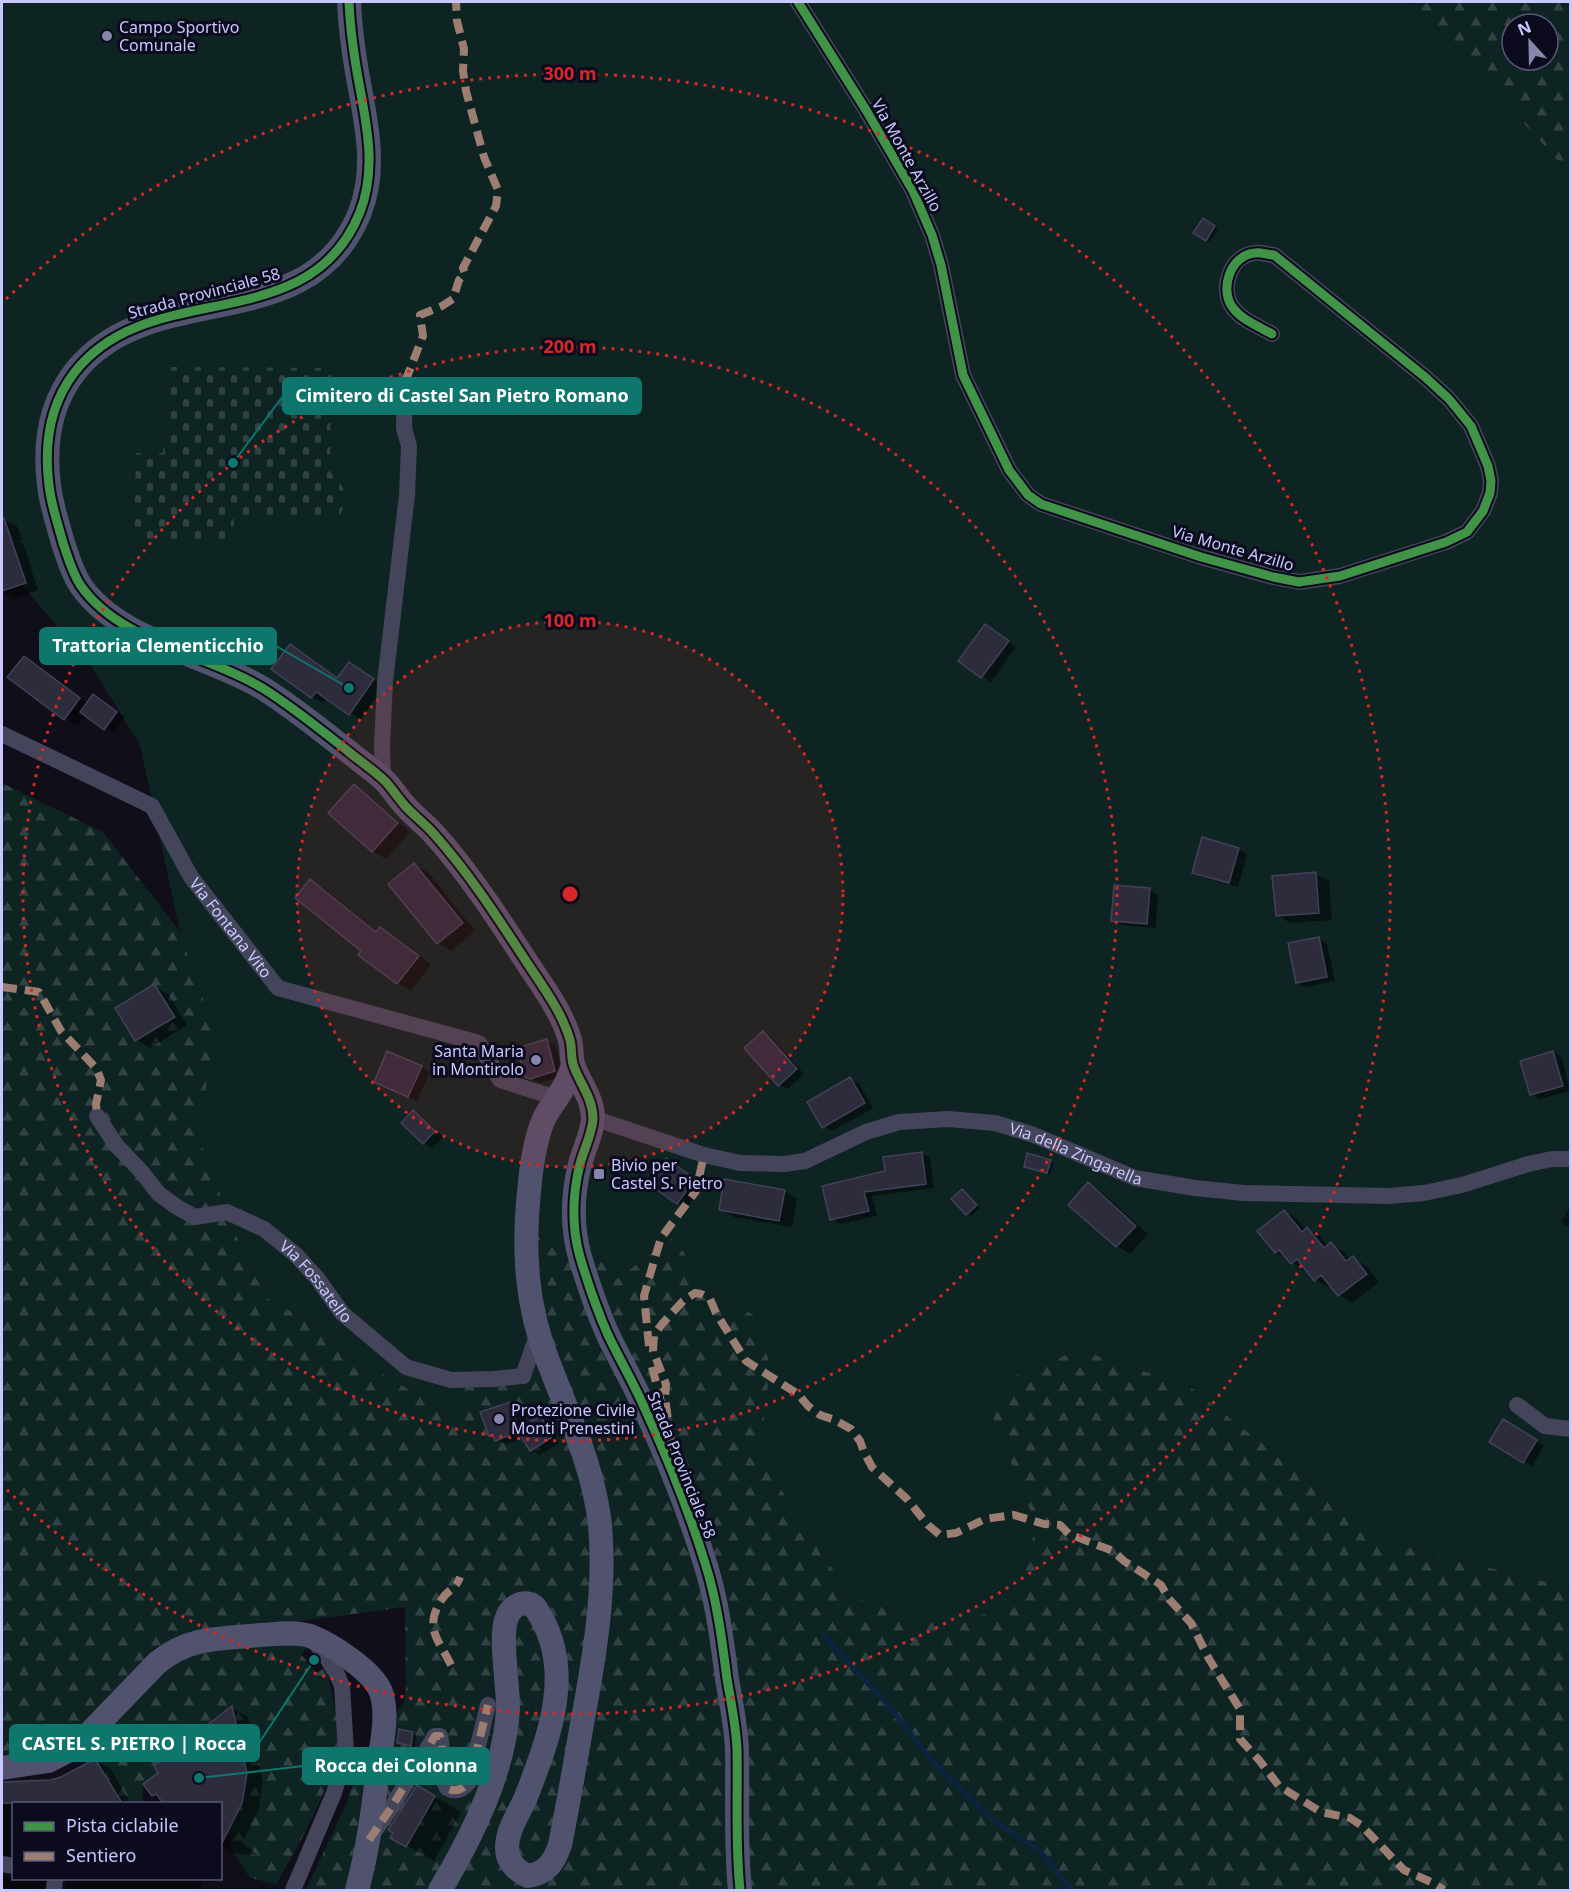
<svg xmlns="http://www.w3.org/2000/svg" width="1572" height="1892" font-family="'Noto Sans',sans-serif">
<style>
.grass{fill:#0e2422}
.forest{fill:url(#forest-firs);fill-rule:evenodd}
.cemetery{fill:url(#cemetery-stones)}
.shadow{fill:#0007}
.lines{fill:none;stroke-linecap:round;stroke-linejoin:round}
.stream{stroke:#0b253e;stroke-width:5}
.building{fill:#2d2c3d;stroke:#424158;stroke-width:1.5}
.street{stroke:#44455a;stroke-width:16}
.secondary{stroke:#50526e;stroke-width:24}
.quiet{stroke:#9b7d72;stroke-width:8;stroke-dasharray:15 8;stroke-linecap:butt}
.cycleway-casing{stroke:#0c0b1d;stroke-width:13}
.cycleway{stroke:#419447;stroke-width:9}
.ring{fill:none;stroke:#d62828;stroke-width:3;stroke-dasharray:3 6}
.poi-dot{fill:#8787ae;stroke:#0c0b1d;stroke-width:2}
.labels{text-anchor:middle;stroke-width:6;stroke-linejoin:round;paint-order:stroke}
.poi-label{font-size:16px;fill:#c7c8ff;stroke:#0c0b1d;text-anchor:start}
.street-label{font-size:16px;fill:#c7c8ff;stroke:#0c0b1d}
.centre{fill:#d62828;stroke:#0c0b1d;stroke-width:3}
.ring-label{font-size:18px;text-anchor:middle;font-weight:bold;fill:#d62828;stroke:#0c0b1d;stroke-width:6;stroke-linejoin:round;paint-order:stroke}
.leader{fill:none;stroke:#0f766e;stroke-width:2}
.callout-dot{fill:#0f766e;stroke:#0c0b1d;stroke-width:2}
.callout{fill:#0f766e;stroke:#0f766e;stroke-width:2}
.callout-label{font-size:18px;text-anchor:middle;font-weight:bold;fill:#fff}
</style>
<defs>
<pattern id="forest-firs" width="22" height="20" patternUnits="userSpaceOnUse" patternTransform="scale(1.5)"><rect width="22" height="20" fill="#0e2422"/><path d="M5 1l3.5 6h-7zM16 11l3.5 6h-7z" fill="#304243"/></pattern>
<pattern id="cemetery-stones" width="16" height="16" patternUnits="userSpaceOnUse" patternTransform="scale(1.5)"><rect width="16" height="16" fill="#0e2422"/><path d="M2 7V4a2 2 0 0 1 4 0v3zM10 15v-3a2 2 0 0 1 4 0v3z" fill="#304243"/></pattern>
</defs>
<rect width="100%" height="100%" fill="#100f19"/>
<!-- grass -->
<path class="grass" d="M2 2H1413L1570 174V1588L1388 1542 1189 1386 993 1418 1036 1525 1017 1600 951 1628 850 1596 760 1457 770 1365 755 1316 704 1285 674 1237 613 1283 538 1333 475 1448 424 1398 365 1364 306 1319 270 1301 238 1240 197 1133 216 1037 180 932 140 745 91 666 15 577 2 523Z"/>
<!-- forest -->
<path class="forest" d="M1413 2H1570V174ZM1512 24H1548V60H1512Z
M2 783 103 832 180 932 216 1037 197 1134 238 1240 270 1301 306 1319 365 1364 424 1398 474 1447 451 1380 523 1376 529 1355 526 1219 601 1247 613 1282 674 1237 704 1285 755 1316 770 1365 760 1457 850 1596 951 1628 1017 1600 1036 1525 993 1418 1014 1376 1079 1350 1189 1386 1388 1542 1570 1588V1890H306L347 1802 363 1754 404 1703 406 1686 405 1607 180 1637 156 1647 64 1743 46 1752 2 1758Z
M293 1644 310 1646 301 1654 317 1673 326 1667C331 1685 338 1721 338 1740 337 1777 296 1851 276 1884L250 1878 230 1847 232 1837 227 1833 242 1803 247 1773 232 1707 154 1766 158 1773 143 1784 142 1803H122L95 1759 93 1750 160 1669 202 1648Z"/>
<!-- cemetery -->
<path class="cemetery" d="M170 367 331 368 330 472C333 475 338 479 340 483 349 495 343 512 336 522L326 515 234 518 233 541 134 539 136 453H163Z"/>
<!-- shadow -->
<path class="shadow" d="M1203 220 1218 229 1210 242 1195 232Z
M2 519H4L17 526 22 540 19 541 23 543 38 590 14 599 2 591Z
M994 631 1016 647 991 682 960 661Z
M290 646 338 679 360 670 384 686 361 720 327 698 323 703 312 697Z
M24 658 37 665 88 704 102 701 125 717 113 733 86 715 78 726 65 718Z
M354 786 367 794 410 832 386 859 372 851Z
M1238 849 1247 854 1238 887 1202 877 1194 872Z
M414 865 428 872 475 931 451 951 438 943Z
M1315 874 1329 881 1332 920 1290 923 1277 915Z
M310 881 324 888 378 932 381 928 394 936 431 964 411 991 398 983 363 951Z
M1116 887 1150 890 1158 895 1156 928 1121 925 1113 920Z
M1319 939 1327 944 1335 981 1305 987 1297 982Z
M154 986 168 994 187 1025 150 1048 136 1040Z
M764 1033 772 1038 804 1074 787 1089 779 1084Z
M547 1041 556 1046 563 1076 540 1083 526 1076Z
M1553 1052 1562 1057 1570 1091 1540 1099 1531 1094Z
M421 1067 430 1072 417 1101 384 1086Z
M850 1079 859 1084 873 1108 832 1131 823 1126Z
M413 1112 422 1117 443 1137 432 1148 424 1143Z
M922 1153 930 1158 934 1188 872 1196 877 1216 840 1224 832 1219 886 1172Z
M1050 1161 1054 1164 1050 1174 1029 1168Z
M675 1165 703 1185 686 1208 678 1203Z
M1089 1184 1102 1192 1148 1234 1130 1254 1117 1246 1071 1204Z
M784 1191 797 1199 792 1227 734 1217 720 1209Z
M963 1191 980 1208 971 1216 953 1199Z
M1570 1207V1228L1561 1222Z
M1284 1211 1297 1219 1306 1230 1308 1229 1321 1237 1328 1246 1331 1244 1344 1252 1350 1260 1353 1258 1366 1266 1379 1282 1352 1303 1339 1295 1331 1285 1328 1287 1315 1279 1307 1269 1305 1271 1276 1252Z
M510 1403 518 1408 525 1426 541 1418 550 1423 559 1443 540 1455 531 1450 524 1438 505 1444 490 1435Z
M1503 1422 1544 1446 1532 1466 1491 1441Z
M232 1708 248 1717 263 1783 258 1812 242 1843 258 1855 235 1854 221 1846 220 1804H165L153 1795 160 1773Z
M413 1733 416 1735 414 1747 398 1743Z
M95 1760 111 1769 131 1804H14V1859L2 1854V1783L51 1782Z
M418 1787 461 1812 434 1861 392 1837Z
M2 1876 14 1877V1878H65L61 1881 60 1890H2Z
M67 1878H203L201 1890H65Z"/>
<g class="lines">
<!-- stream -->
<path class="stream" d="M825 1637 888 1705 934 1763 993 1820 1040 1851 1072 1890"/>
</g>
<!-- building -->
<path class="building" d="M1203 218 1215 226 1206 241 1193 233Z
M2 518H4L26 583 2 591Z
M985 624 1009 641 981 678 958 661Z
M290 644 337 678 349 662 374 679 349 715 316 692 311 698 271 669Z
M24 656 80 698 64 720 7 677Z
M93 694 117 712 104 730 80 712Z
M354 784 398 823 372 852 328 813Z
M1202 837 1239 848 1229 883 1192 873Z
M414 863 463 923 437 944 388 884Z
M1316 872 1319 913 1276 916 1272 876Z
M310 879 376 932 380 927 419 956 397 984 358 955 361 951 295 898Z
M1114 885 1150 888 1147 924 1111 921Z
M1319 937 1327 977 1296 983 1288 943Z
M154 984 175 1017 135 1041 115 1008Z
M763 1031 797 1069 778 1086 744 1048Z
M547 1039 555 1071 530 1079 525 1077 517 1048Z
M387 1051 422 1066 408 1097 374 1082Z
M1553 1051 1563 1086 1530 1095 1520 1061Z
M850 1077 865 1103 822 1128 807 1102Z
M413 1110 435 1131 423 1144 401 1123Z
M922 1152 926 1184 864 1192 869 1211 830 1220 822 1186 885 1171 883 1157Z
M1027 1153 1051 1160 1047 1173 1024 1167Z
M666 1158 695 1179 677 1204 647 1183Z
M724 1179 785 1190 779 1221 719 1210Z
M1088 1182 1136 1226 1116 1247 1068 1205Z
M962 1189 977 1205 966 1215 951 1199Z
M1284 1210 1302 1232 1307 1227 1324 1248 1331 1242 1346 1261 1353 1256 1367 1274 1338 1296 1321 1275 1314 1281 1297 1259 1291 1264 1279 1250 1275 1253 1257 1231Z
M510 1402 519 1428 541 1416 551 1438 530 1451 518 1432 495 1441 493 1435 489 1436 480 1412Z
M1503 1419 1537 1440 1523 1463 1489 1442Z
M232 1706 247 1773 242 1803 220 1847V1803H163L156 1794 152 1796 143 1784 158 1773 154 1766Z
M399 1729 413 1732 411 1746 397 1743Z
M95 1759 122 1803H2V1782L51 1780 61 1777Z
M417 1785 435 1796 406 1847 390 1838 393 1833 388 1830Z"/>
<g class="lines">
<!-- street -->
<g class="street">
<path d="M798 2 866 110 913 191 932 235 941 265 963 375 1009 470 1028 495 1041 504 1201 557 1273 577 1299 582 1340 576 1446 542 1467 532 1483 511 1490 493 1491 481 1488 466 1471 426 1449 399 1425 377 1274 255C1268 255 1261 252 1255 253 1230 255 1219 290 1233 308 1242 320 1258 326 1272 334"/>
<path id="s1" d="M2 734 152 806 191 877 278 988 479 1043 500 1080 556 1098"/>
<path d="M383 779 382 746 385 682 407 495 409 446 404 428 405 382"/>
<path id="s2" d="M97 1116 116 1145 140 1170 159 1194 177 1207 195 1217 227 1212 264 1229 295 1254 317 1278 342 1313 406 1367 451 1380 493 1379 523 1376 538 1333"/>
<path id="s3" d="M593 1118 704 1155 740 1163 784 1164 805 1161 866 1132 899 1122 948 1119 995 1123 1034 1135 1135 1178 1195 1188 1244 1193 1389 1196 1424 1193 1462 1185 1528 1164 1552 1159H1570"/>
<path d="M1517 1405 1545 1426 1570 1429"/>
<path d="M371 1836 391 1808 435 1736H440C445 1756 437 1769 447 1788 456 1793 463 1789 469 1782L488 1705"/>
<path d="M2 1864 14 1866"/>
<path d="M54 1890 55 1878"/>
<path d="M293 1890 334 1793 346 1752 342 1686 337 1674 327 1658 314 1641"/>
</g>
<!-- secondary -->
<path class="secondary" d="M349 2C350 25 353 49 357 72 365 118 378 166 360 212 309 341 149 275 74 373 49 406 44 445 49 485 51 505 58 524 63 543 68 557 72 573 81 586 120 642 207 654 264 689 294 708 321 730 349 752 361 762 375 771 386 782 394 791 400 801 408 809 417 818 426 825 434 834 468 872 496 915 524 958 540 983 562 1011 570 1040 572 1048 571 1056 573 1064 579 1083 593 1097 593 1119 592 1134 584 1149 580 1164 572 1196 571 1225 580 1257 588 1284 597 1310 608 1335 620 1360 634 1384 645 1409 668 1459 689 1511 705 1563 717 1600 722 1640 727 1679 731 1702 736 1726 737 1749 738 1796 735 1843 740 1890
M2 1768 48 1761 77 1746 157 1663C189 1636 221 1639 261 1635 276 1634 295 1631 310 1636 331 1644 373 1671 381 1692 389 1716 381 1745 378 1769 373 1810 368 1850 357 1890
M440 1890C471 1839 506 1768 508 1707 508 1683 500 1640 506 1620 510 1607 522 1599 534 1606 577 1666 550 1735 526 1797 519 1814 507 1829 507 1848 507 1862 517 1871 528 1876 547 1873 554 1862 560 1845 568 1805 575 1764 582 1724 594 1659 606 1592 600 1525 594 1468 568 1414 548 1361 526 1306 523 1250 529 1192 531 1168 534 1143 543 1121 548 1109 556 1101 562 1090 567 1083 570 1073 573 1065"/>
<!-- quiet -->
<path class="quiet" d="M405 382 423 336 420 315 442 306 453 299 459 280 465 273 463 268 496 206 498 190 484 157 466 91 463 71 464 49 457 21 456 2
M2 987 39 992 61 1031 96 1068 101 1080 96 1104 97 1116
M649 1346 644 1296 654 1261 661 1238 696 1191 704 1155
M652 1367 661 1402
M674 1463 665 1398 666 1384 653 1351 654 1335 662 1324 683 1301 695 1293 701 1294 710 1299 716 1313 746 1361 798 1394 808 1406 820 1415 835 1420 851 1429 860 1441 864 1452 872 1467 907 1499 928 1525 940 1535 956 1533 985 1519 1014 1515 1044 1524 1060 1525 1069 1534 1113 1551 1124 1561 1161 1585 1169 1599 1191 1623 1209 1659 1240 1709V1739L1259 1760 1279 1786 1321 1812 1350 1818 1361 1825 1404 1870 1431 1882 1444 1890
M451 1665C439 1640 423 1628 442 1599 449 1588 455 1591 460 1577
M369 1840 391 1808 435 1736H440C445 1756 437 1769 447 1788 456 1793 463 1789 469 1782L488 1705"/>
<defs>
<path id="cycleway" d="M349 2C350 25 353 49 357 72 365 118 378 166 360 212 309 341 149 275 74 373 49 406 44 445 49 485 51 505 58 524 63 543 68 557 72 573 81 586 120 642 207 654 264 689 294 708 321 730 349 752 361 762 375 771 386 782 394 791 400 801 408 809 417 818 426 825 434 834 468 872 496 915 524 958 540 983 562 1011 570 1040 572 1048 571 1056 573 1064 579 1083 593 1097 593 1119 592 1134 584 1149 580 1164 572 1196 571 1225 580 1257 588 1284 597 1310 608 1335 620 1360 634 1384 645 1409 668 1459 689 1511 705 1563 717 1600 722 1640 727 1679 731 1702 736 1726 737 1749 738 1796 735 1843 740 1890
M798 2 866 110 913 191 932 235 941 265 963 375 1009 470 1028 495 1041 504 1201 557 1273 577 1299 582 1340 576 1446 542 1467 532 1483 511 1490 493 1491 481 1488 466 1471 426 1449 399 1425 377 1274 255C1268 255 1261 252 1255 253 1230 255 1219 290 1233 308 1242 320 1258 326 1272 334"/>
</defs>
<!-- cycleway casing -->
<use href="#cycleway" class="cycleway-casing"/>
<!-- cycleway -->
<use href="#cycleway" class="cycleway"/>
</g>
<!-- distance rings -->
<circle cx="570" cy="894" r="273" fill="#d62828" fill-opacity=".12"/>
<g class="ring">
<circle cx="570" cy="894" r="273"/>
<circle cx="570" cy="894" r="547"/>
<path d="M6 299A820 820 0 1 1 6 1489"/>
</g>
<!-- markers -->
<g class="poi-dot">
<circle cx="107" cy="36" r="6"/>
<circle cx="536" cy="1060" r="6"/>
<rect x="593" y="1168" width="12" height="12" rx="3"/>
<circle cx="499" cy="1419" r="6"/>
</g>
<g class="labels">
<!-- poi labels -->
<g class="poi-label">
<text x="119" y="33">Campo Sportivo<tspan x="119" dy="18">Comunale</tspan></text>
<text x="524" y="1057" text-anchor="end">Santa Maria<tspan x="524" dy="18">in Montirolo</tspan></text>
<text x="611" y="1171">Bivio per<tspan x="611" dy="18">Castel S. Pietro</tspan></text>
<text x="511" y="1416">Protezione Civile<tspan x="511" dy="18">Monti Prenestini</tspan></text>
</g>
<!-- street labels -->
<g class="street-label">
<text transform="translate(907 155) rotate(61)" y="6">Via Monte Arzillo</text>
<text transform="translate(204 293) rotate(-15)" y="6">Strada Provinciale 58</text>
<text transform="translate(1233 548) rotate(16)" y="6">Via Monte Arzillo</text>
<text dy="6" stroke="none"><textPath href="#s1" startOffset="312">Via Fontana Vito</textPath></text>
<text dy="6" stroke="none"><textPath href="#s3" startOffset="504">Via della Zingarella</textPath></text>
<text dy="6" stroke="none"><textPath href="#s2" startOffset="290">Via Fossatello</textPath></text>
<text transform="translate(682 1465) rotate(68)" y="6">Strada Provinciale 58</text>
</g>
</g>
<circle cx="570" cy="894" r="9" class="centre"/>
<g class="ring-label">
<text x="570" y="80">300 m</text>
<text x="570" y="353">200 m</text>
<text x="570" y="627">100 m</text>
</g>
<!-- callouts -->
<path class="leader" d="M233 463L283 396M349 688L276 646M314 1660L259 1743M199 1778L303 1766"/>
<g class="callout-dot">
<circle cx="233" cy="463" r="6"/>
<circle cx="349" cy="688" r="6"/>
<circle cx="314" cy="1660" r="6"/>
<circle cx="199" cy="1778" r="6"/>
</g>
<g class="callout">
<rect x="283" y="378" width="358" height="36" rx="6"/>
<rect x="40" y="628" width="236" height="36" rx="6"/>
<rect x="10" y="1725" width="249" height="36" rx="6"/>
<rect x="303" y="1748" width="186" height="36" rx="6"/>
</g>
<g class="callout-label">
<text x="462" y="402">Cimitero di Castel San Pietro Romano</text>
<text x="158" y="652">Trattoria Clementicchio</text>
<text x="134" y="1750">CASTEL S. PIETRO | Rocca</text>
<text x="396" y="1772">Rocca dei Colonna</text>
</g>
<!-- border -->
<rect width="1572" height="1892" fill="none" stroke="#c7c8ff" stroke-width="6"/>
<!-- legend -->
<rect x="12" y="1802" width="210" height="78" fill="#0c0b1d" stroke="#575777" stroke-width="1.5"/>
<rect x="24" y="1822" width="30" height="9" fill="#419447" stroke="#575777" stroke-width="1.5"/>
<text x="66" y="1832" font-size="18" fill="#c7c8ff">Pista ciclabile</text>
<rect x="24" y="1852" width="30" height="9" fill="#9b7d72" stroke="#575777" stroke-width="1.5"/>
<text x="66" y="1862" font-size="18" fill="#c7c8ff">Sentiero</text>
<!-- north arrow -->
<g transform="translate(1530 42) rotate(338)"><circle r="28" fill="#0c0b1d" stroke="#575777" stroke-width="1.5"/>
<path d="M0-4.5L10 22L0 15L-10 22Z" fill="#8787ae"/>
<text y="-9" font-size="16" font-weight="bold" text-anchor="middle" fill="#c7c8ff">N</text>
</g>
</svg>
